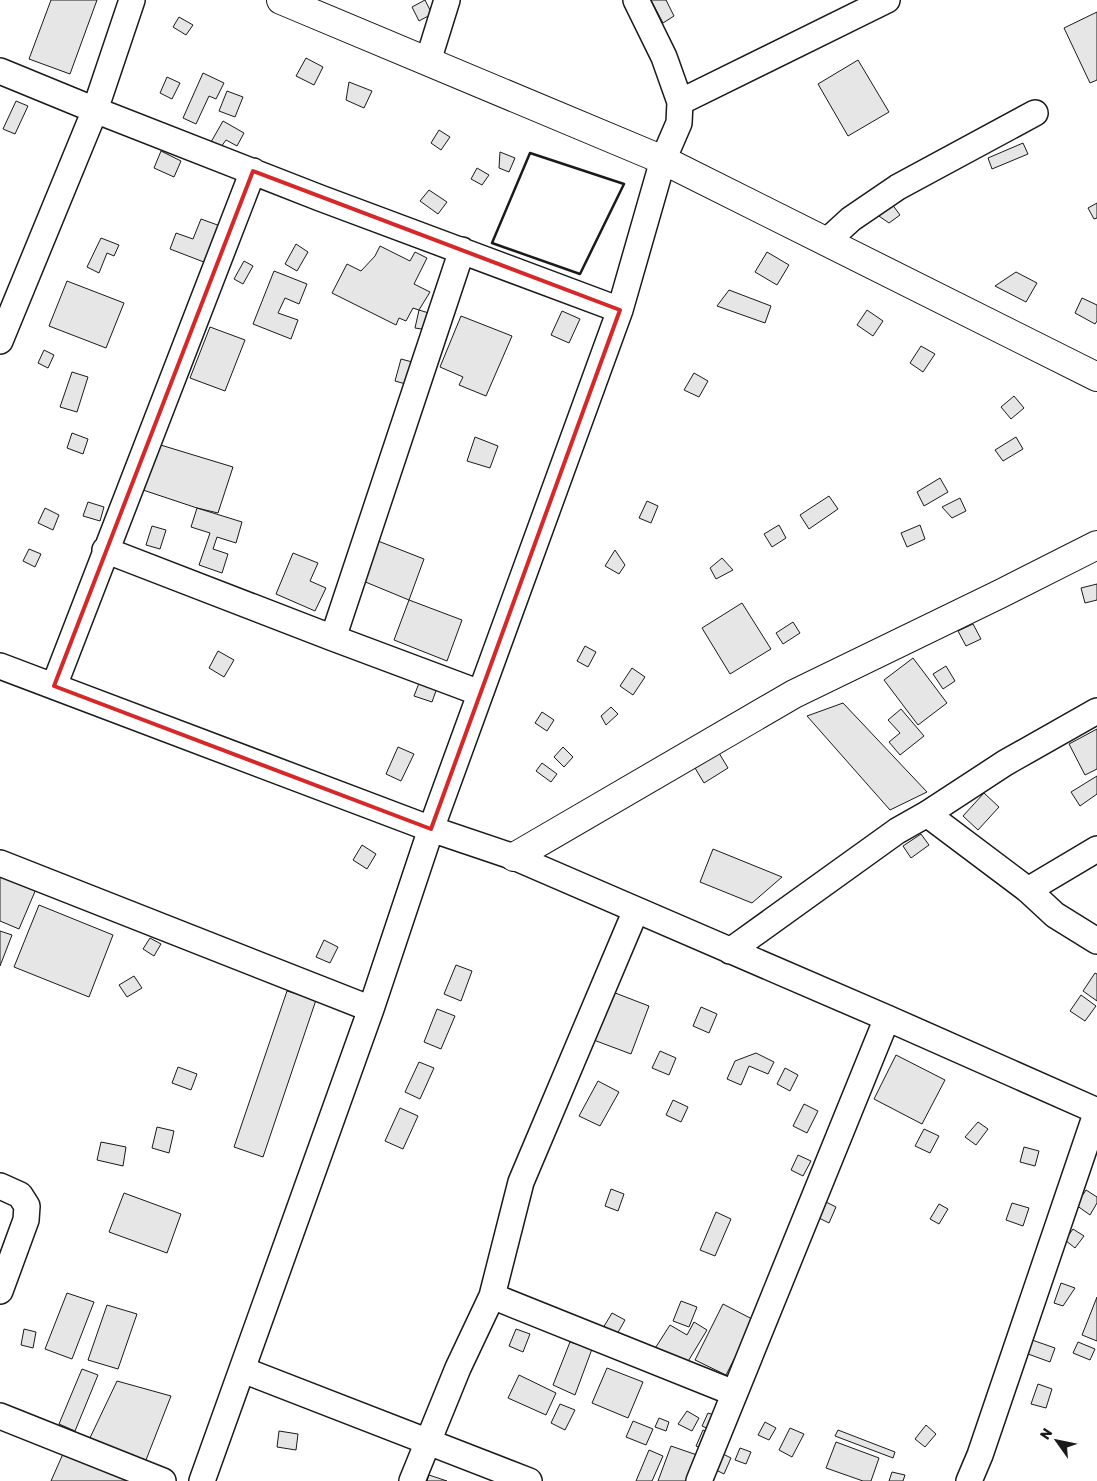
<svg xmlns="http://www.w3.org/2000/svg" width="1097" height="1481" font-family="Rubik,sans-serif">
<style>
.building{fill:#e6e6e6;stroke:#1a1a1a}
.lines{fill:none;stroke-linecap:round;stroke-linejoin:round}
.street-casing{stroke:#1a1a1a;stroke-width:28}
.secondary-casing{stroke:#1a1a1a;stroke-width:30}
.street{stroke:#fff;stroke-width:25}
.secondary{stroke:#fff;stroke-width:28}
.wall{stroke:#1a1a1a;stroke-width:2.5}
.marked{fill:none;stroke:#d62828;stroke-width:4;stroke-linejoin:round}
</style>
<rect width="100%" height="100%" fill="#fff"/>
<!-- building -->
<path class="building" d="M51 0H97L70 74 29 59Z
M425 0 432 14 419 21 412 7Z
M651 0H666L674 16 663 23Z
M1097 12V80L1090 83 1064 28Z
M179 17 193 25 186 35 173 27Z
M306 58 323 67 314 85 296 76Z
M858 60 889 112 848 136 818 84Z
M203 73 224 83 216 99 209 96 196 124 183 118Z
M167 77 180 83 172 99 160 93Z
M349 82 372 91 364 108 346 100Z
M227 91 243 97 235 117 219 111Z
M16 101 28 106 15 134 3 129Z
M223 121 244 133 237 146 226 140 221 147 211 142Z
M439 130 450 137 441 150 431 143Z
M1023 143 1028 154 992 169 988 158Z
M161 151 181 161 174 177 154 168Z
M500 152 515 158 509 172 499 168Z
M477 168 489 175 482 185 471 179Z
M429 190 447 202 438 214 420 201Z
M889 200 900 215 889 223 873 212Z
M1097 203V218L1094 219 1088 208Z
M201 219 223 227 209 264 170 249 176 233 193 239Z
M101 238 119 245 114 256 107 253 99 273 87 267Z
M296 244 308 252 297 271 285 264Z
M380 246 410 261 415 252 427 258 414 284 430 292 419 310 413 308 406 321 399 318 396 325 332 293 347 264 361 271 375 256Z
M767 252 789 265 777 285 755 272Z
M244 261 253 266 243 284 234 279Z
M274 271 307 284 299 304 285 298 278 313 298 320 291 339 253 324Z
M1016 272 1037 283 1026 302 995 286Z
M67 281 124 303 106 348 49 326Z
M729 290 771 306 765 323 717 306Z
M1082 298 1097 305V321L1095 324 1075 313Z
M419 310 432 314 428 330 415 328Z
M867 310 883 321 873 336 857 325Z
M562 311 580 319 569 343 551 335Z
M461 316 512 336 486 396 459 385 463 377 440 367Z
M210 327 245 340 225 391 190 378Z
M921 346 935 354 923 372 910 363Z
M44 350 54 355 48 368 38 363Z
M401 359 416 363 409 385 395 381Z
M72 372 88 377 77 412 60 407Z
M694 373 708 381 699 397 684 390Z
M1014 396 1024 408 1011 419 1001 407Z
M72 433 88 439 83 454 67 448Z
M475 437 498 446 490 468 467 461Z
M1016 437 1023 449 1003 461 995 450Z
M154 443 233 467 218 513 197 508 140 489Z
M940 478 948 492 924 506 917 492Z
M829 496 838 509 809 529 800 515Z
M960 498 966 511 952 518 942 507Z
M647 501 658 506 651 523 639 518Z
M88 502 104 507 100 521 83 516Z
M45 508 59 515 53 530 38 523Z
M197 508 242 522 236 543 217 537 213 549 228 554 222 573 199 565 210 533 191 527Z
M779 525 786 538 772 547 764 534Z
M920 525 925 539 907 547 901 533Z
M152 526 166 530 160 549 146 545Z
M378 541 424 559 409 600 363 581Z
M29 549 41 554 35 567 23 561Z
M615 550 625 565 619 574 605 566Z
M293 553 318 563 310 581 326 588 315 611 276 594Z
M722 558 733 570 716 579 710 568Z
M1097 584V600L1085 603 1081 588Z
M409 600 462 620 447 661 394 640Z
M742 603 771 649 730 674 702 628Z
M793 622 800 633 783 644 776 633Z
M973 624 981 639 966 646 958 631Z
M585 646 596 652 588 667 577 661Z
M218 651 234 660 224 677 209 668Z
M913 658 947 703 918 725 884 680Z
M946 666 955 681 943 689 933 674Z
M632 668 645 677 633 695 620 686Z
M421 678 438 685 432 702 414 696Z
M843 703 927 792 890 810 807 716Z
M611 707 618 714 606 725 601 716Z
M901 709 924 736 900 755 889 742 900 733 888 720Z
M542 712 554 720 547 731 535 723Z
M1097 729V769L1085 775 1069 744Z
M398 747 414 754 401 781 386 774Z
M563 747 573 757 564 767 554 757Z
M719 753 728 768 704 783 695 768Z
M542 763 557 774 551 782 536 771Z
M1097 776V794L1080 806 1071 792Z
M984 793 999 807 978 830 963 816Z
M921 834 929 845 911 858 903 846Z
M362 845 376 854 367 869 353 860Z
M713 849 782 877 752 903 700 882Z
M0 876 36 889 19 929 0 921Z
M39 905 113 935 89 997 14 967Z
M0 931 12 935 0 966Z
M150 938 161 944 154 956 143 949Z
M324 940 338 947 330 963 316 957Z
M456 965 472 971 461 1001 444 994Z
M1095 973 1097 974V1001L1083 991Z
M134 976 142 988 127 997 119 985Z
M287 991 316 1000 263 1157 234 1147Z
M610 991 649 1006 631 1054 591 1039Z
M1081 995 1096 1006 1085 1021 1070 1011Z
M701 1007 717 1014 709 1033 693 1026Z
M437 1009 455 1016 441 1049 424 1042Z
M660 1051 676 1058 669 1075 652 1068Z
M756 1053 774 1062 768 1074 749 1066 741 1085 727 1079 735 1061Z
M896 1055 945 1080 922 1124 874 1099Z
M419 1062 434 1068 420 1099 405 1092Z
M178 1067 197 1074 191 1090 172 1083Z
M785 1068 798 1075 790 1091 777 1084Z
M598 1081 619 1092 600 1126 579 1116Z
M673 1100 688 1107 681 1122 666 1115Z
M804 1104 818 1111 807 1133 793 1126Z
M400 1108 418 1116 403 1149 385 1141Z
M978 1122 988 1129 976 1145 965 1137Z
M157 1127 174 1131 169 1153 152 1148Z
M924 1129 939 1136 930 1153 915 1146Z
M101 1142 126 1147 123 1166 97 1160Z
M1024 1147 1039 1151 1035 1166 1020 1162Z
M798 1155 811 1161 803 1176 791 1170Z
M611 1189 624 1194 618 1211 605 1206Z
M1086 1190 1097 1197V1203L1090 1215 1076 1205Z
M124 1193 181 1214 167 1253 109 1232Z
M826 1202 836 1207 829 1223 819 1218Z
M1012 1203 1029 1208 1023 1226 1006 1220Z
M939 1204 948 1209 939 1224 930 1219Z
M716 1212 731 1219 715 1256 700 1250Z
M1073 1229 1084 1236 1075 1248 1065 1240Z
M1061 1283 1075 1288 1063 1306 1054 1303Z
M67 1293 94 1302 72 1359 45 1349Z
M1097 1297V1341L1082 1335Z
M681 1301 697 1307 689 1327 673 1321Z
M723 1304 754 1320 726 1375 695 1360Z
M107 1305 137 1314 118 1369 88 1360Z
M612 1313 625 1320 616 1336 603 1328Z
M694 1322 707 1330 684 1368 654 1350 670 1325 687 1335Z
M24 1329 36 1332 33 1348 21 1345Z
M516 1329 530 1334 523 1352 509 1346Z
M1032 1340 1055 1348 1050 1362 1028 1354Z
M570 1342 592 1349 575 1395 553 1385Z
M1078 1342 1095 1349 1090 1360 1073 1353Z
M607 1368 643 1382 628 1418 592 1403Z
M82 1369 98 1375 75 1431 59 1424Z
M519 1375 556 1393 546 1415 508 1398Z
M117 1381 171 1396 146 1460 88 1442Z
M1038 1384 1052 1389 1046 1408 1031 1404Z
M560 1404 575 1410 565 1430 551 1423Z
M687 1411 699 1418 692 1431 678 1424Z
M708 1413 720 1417 713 1431 702 1426Z
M659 1418 669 1422 666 1431 655 1427Z
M633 1421 653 1429 646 1445 626 1437Z
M765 1422 776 1428 769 1440 758 1435Z
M926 1425 936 1434 925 1447 915 1439Z
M790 1428 804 1434 792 1457 779 1450Z
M703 1430 712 1434 706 1450 696 1446Z
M838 1430 895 1452 893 1458 835 1436Z
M279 1431 298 1434 296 1450 277 1447Z
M836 1442 879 1458 871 1481H863L826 1468Z
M671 1446 697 1455 687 1481H658Z
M66 1447 137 1481H51Z
M740 1448 751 1452 746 1464 735 1460Z
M649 1450 663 1456 652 1481H636Z
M719 1452 731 1458 724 1474 712 1468Z
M892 1472 905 1475 903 1481H889Z
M429 1475 447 1481H427Z"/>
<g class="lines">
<defs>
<path id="street" d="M428 61 447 0
M0 71 95 110 320 198 620 310
M680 102 887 0
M827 241 851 219 898 187 1035 113
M0 341 95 110 132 0
M105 550 333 638 480 693
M333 638 462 250
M0 666 431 829 514 857 887 1018 1097 1111
M54 686 253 171
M927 814 1028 890 1055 915 1097 941
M0 863 371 1009
M1028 890 1097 849
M730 951 897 831 927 814 1005 763 1097 711
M0 1186 20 1195 27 1206 26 1220 0 1291
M492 1296 734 1393
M243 1370 529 1481
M0 1416 163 1481
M202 1481 371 1009 431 829 620 310 663 160 679 123 680 102 664 57 636 0
M412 1481 458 1368 492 1296 521 1182 636 910
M699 1481 887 1018
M969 1481 980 1455 1097 1111"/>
<path id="secondary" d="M281 0 663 160 1097 377
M514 857 794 694 1000 594 1097 545"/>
</defs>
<!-- street casing -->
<use href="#street" class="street-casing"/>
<!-- secondary casing -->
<use href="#secondary" class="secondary-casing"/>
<!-- street -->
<use href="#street" class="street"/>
<!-- secondary -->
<use href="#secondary" class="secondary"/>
<!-- wall -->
<path class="wall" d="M530 153 624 184 580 274 492 243Z"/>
</g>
<!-- marked area -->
<path class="marked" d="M253 171 620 310 431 829 54 686Z"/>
<!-- north arrow -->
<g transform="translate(1057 1441) rotate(303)" stroke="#ffffff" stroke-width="4" paint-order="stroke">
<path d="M0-4L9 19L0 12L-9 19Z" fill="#1a1a1a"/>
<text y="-8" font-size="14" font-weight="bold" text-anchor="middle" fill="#1a1a1a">N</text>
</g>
</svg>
